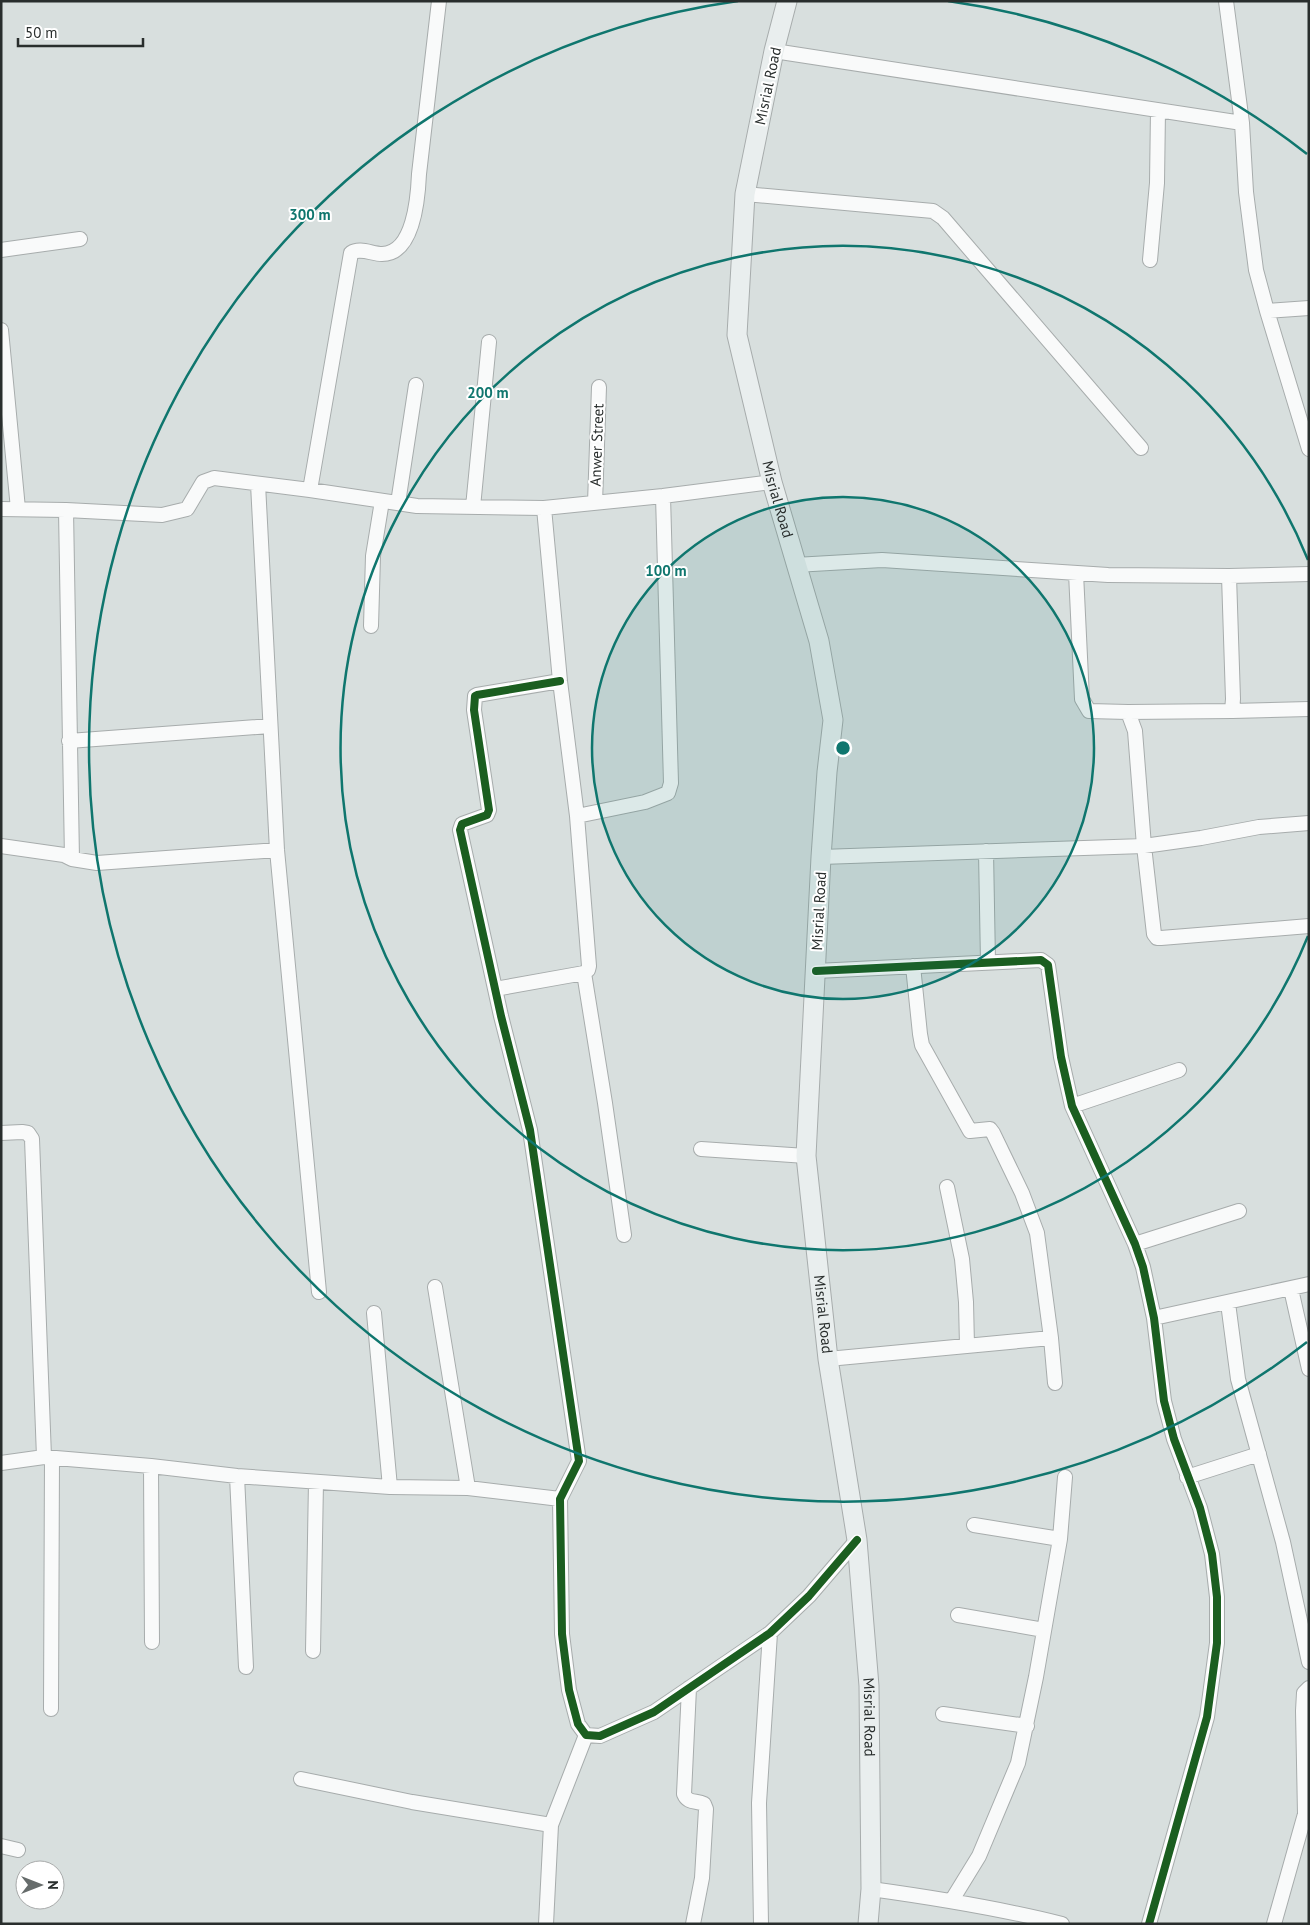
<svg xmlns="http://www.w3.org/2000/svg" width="1310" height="1925" font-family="'PT Sans',sans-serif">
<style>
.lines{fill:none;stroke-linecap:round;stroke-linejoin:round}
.street-casing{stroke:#a7acac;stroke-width:16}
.secondary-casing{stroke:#a7acac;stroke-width:21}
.street{stroke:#f9fafa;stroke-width:14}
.secondary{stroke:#e9eeee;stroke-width:19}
.cycleway-casing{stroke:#fff;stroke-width:11}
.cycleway{stroke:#1b5e20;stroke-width:8}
.ring{fill:none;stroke:#0f766e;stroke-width:2.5}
.labels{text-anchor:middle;stroke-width:4;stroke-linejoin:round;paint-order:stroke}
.street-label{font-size:15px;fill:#292e2d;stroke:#fff}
.centre{fill:#0f766e;stroke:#fff;stroke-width:2.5}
.ring-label{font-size:15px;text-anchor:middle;font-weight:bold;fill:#0f766e;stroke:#fff;stroke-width:4;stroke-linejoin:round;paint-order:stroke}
</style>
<rect width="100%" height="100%" fill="#d8dfde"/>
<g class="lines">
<defs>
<path id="street" d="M1226 1 1242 123 1246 192 1256 270 1267 311 1309 449
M774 51 1242 123
M745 194 933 211 943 218 1141 448
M1 250 80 239
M1150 260 1157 183 1158 110
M1267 311 1309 308
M1 330 18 509
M258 484 277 850 319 1292
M310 490 351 253C360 247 372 254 382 254 414 254 418 197 419 174L439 1
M398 503 416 385
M595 503 599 387
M473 507 489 342
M1 509 66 510 162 515 187 509 203 482 214 478 310 490 417 506 544 508 663 496 772 482
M66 510 72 859
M795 565 882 560 1108 575 1229 576 1309 574
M1076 573 1082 699 1089 711 1128 712 1135 731 1144 846 1154 934 1157 938H1161L1309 926
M371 626 373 556 382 501
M560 681 477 695 475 696 474 710 489 810 487 815 462 824 460 830 501 1016 530 1130 579 1461 560 1499 562 1634 569 1690 578 1724 586 1735 600 1736 654 1712 770 1633 809 1596 857 1540
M1232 711 1309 709
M1128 712 1232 711 1233 699 1229 576
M69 741 270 726
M577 816 645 802 668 793 671 783 663 496
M1 846 64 855 72 859 97 863 277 850
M986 851 988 963
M821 857 1144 846 1201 838 1259 827 1309 823
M913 966 920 1034 922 1045 970 1131 990 1129 993 1133 1022 1193 1037 1233 1051 1338 1055 1383
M816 971 1041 960 1048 965 1061 1057 1072 1106 1135 1244 1143 1267 1154 1318 1164 1401 1174 1439 1200 1508 1212 1554 1217 1597V1643L1207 1717 1149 1924
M584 973 605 1103 624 1235
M495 989 584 973 588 970 589 966 577 816 560 681 544 508
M1072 1106 1179 1070
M1 1133 22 1132 28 1133 32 1139 44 1457
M701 1149 806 1156
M947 1187 962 1259 966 1302 967 1346
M1135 1244 1239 1211
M435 1287 468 1488
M1291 1289 1309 1369
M1228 1303 1238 1379 1283 1542 1309 1662
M374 1313 390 1487
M1154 1318 1309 1284
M828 1359 1051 1338
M1 1463 44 1457 151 1466 237 1476 390 1487 468 1488 560 1499
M151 1466 152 1642
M237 1476 246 1667
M1187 1477 1259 1454
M974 1525 1060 1539
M958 1615 1044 1630
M313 1651 316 1482
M689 1688 684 1794C688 1804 696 1800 704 1804L706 1809 702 1878 693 1924
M51 1709 52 1458
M943 1714 1027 1726
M301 1779 412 1802 551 1825
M1 1846 18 1850
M871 1889C936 1898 999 1908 1062 1924
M952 1900 979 1856 1018 1763 1036 1677 1060 1539 1065 1477
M546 1924 551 1825 586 1735
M761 1924 759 1803 770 1633
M1274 1924 1305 1814 1303 1711 1304 1693 1309 1688"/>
<g id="secondary">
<path id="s1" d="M787 1 774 51 745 194 737 335 772 482 819 641 833 720 827 772 821 857 806 1156 828 1359 857 1540 869 1686 871 1889 868 1924"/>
</g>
</defs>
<!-- street casing -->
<use href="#street" class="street-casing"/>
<!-- secondary casing -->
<use href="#secondary" class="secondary-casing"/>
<!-- street -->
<use href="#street" class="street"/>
<!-- secondary -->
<use href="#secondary" class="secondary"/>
<defs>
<path id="cycleway" d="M560 681 477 695 475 696 474 710 489 810 487 815 462 824 460 830 501 1016 530 1130 579 1461 560 1499 562 1634 569 1690 578 1724 586 1735 600 1736 654 1712 770 1633 809 1596 857 1540
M816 971 1041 960 1048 965 1061 1057 1072 1106 1135 1244 1143 1267 1154 1318 1164 1401 1174 1439 1200 1508 1212 1554 1217 1597V1643L1207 1717 1149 1924"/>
</defs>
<!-- cycleway casing -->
<use href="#cycleway" class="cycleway-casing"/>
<!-- cycleway -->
<use href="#cycleway" class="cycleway"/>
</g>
<!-- distance rings -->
<circle cx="843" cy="748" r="251" fill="#0f766e" fill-opacity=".12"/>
<g class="ring">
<circle cx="843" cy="748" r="251"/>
<path d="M1308 936A502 502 0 1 1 1308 560"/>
<path d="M1307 1342A754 754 0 1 1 738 1M948 1A754 754 0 0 1 1307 154"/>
</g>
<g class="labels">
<!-- street labels -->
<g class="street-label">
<text transform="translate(768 86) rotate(-78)" y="5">Misrial Road</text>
<text transform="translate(597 445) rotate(-88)" y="5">Anwer Street</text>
<text dy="5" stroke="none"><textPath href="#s1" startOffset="508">Misrial Road</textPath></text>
<text transform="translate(819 911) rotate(-87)" y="5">Misrial Road</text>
<text dy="5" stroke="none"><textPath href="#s1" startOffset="1332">Misrial Road</textPath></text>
<text dy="5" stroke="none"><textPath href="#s1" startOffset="1738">Misrial Road</textPath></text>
</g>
</g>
<circle cx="843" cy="748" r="8" class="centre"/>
<g class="ring-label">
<text x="310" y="220">300 m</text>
<text x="488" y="398">200 m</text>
<text x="666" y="576">100 m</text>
</g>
<!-- border -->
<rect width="1310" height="1925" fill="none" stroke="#292e2d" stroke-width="5"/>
<!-- north arrow -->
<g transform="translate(40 1885) rotate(90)"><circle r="24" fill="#ffffff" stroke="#a9abab"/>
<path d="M0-4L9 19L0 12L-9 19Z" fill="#666c6b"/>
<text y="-8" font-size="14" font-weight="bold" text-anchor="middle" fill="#292e2d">N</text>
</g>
<!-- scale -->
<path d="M18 38v8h125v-8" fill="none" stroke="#292e2d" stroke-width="2.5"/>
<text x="25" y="38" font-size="15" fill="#292e2d" stroke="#ffffff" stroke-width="4" paint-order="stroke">50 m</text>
</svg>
